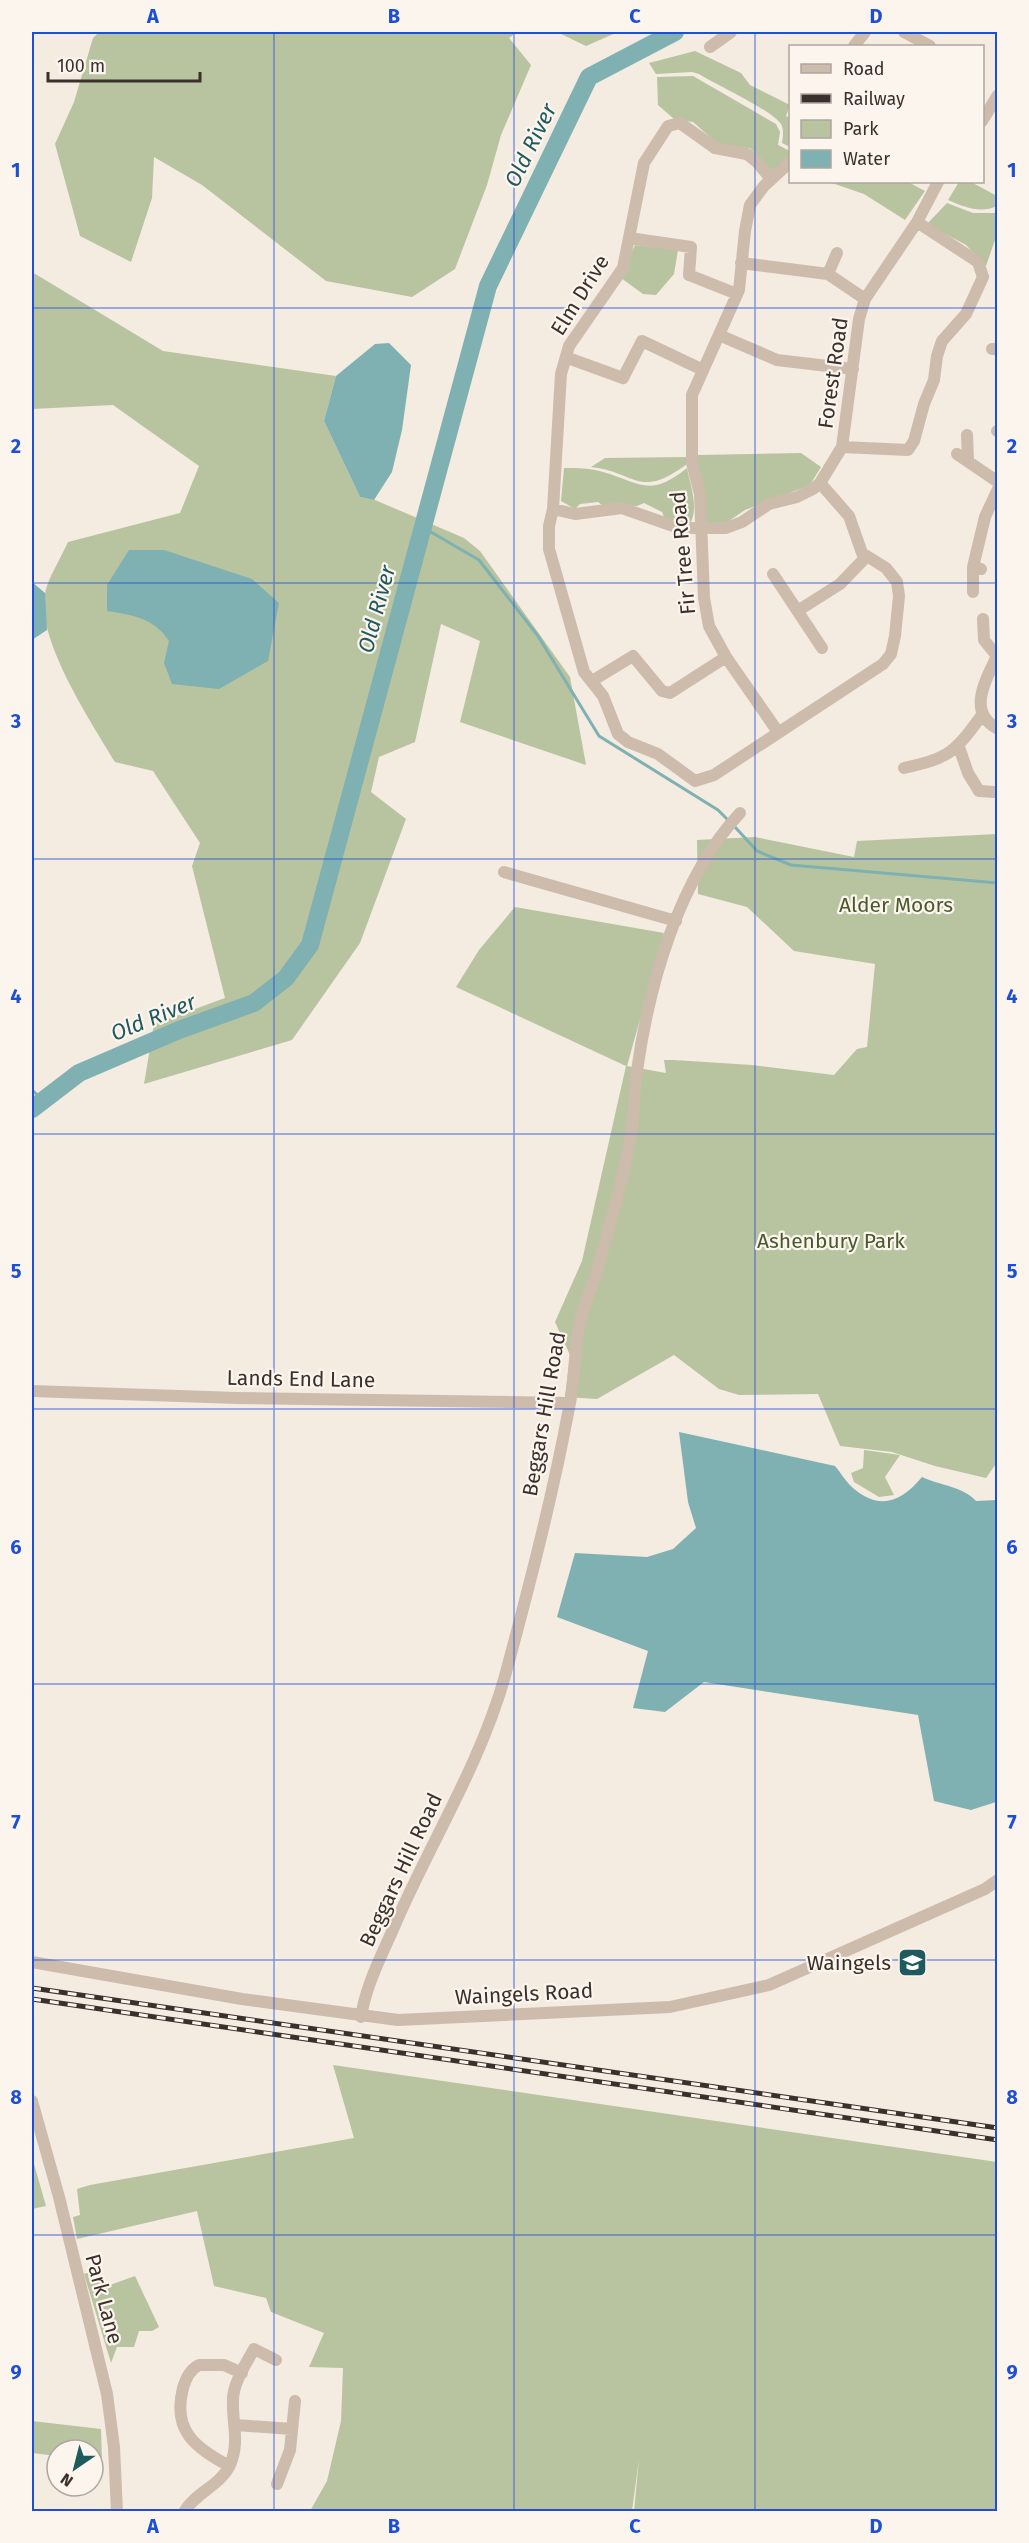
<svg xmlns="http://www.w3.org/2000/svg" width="1029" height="2543" font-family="'Fira Sans',sans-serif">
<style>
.green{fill:#b8c4a0}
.water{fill:#7fb0b2}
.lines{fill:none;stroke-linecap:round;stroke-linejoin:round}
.stream{stroke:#7fb0b2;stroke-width:3}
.river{stroke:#7fb0b2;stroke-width:18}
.minor{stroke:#cdbbac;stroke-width:12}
.rail-casing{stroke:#3b302b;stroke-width:5}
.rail{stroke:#fbf5ee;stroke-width:3;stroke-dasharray:9;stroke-linecap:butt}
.grid{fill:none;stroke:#1d4ed8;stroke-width:1.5;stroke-opacity:0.55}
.labels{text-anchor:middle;stroke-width:4.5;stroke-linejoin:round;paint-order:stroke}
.street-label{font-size:21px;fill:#3b302b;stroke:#fbf5ee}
.park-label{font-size:21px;fill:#4a5a2e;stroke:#fbf5ee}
.poi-label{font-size:21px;fill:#3b302b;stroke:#fbf5ee;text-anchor:end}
.water-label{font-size:22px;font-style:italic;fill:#1f5a5e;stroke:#fbf5ee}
.neatline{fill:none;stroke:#1d4ed8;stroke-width:2}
.grid-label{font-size:20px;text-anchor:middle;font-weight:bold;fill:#1d4ed8}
</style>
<rect width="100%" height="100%" fill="#f4ebe1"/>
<!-- green -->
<path class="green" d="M99 32H517L509 38 531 65 501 135 487 185 455 269 412 297 326 281 202 185 154 157 152 198 131 262 80 236 55 144 74 102 93 38Z
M557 32H618L586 46Z
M695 51 741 73 750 85 790 105 786 116 790 118V147L782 143C783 137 784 130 781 124 770 109 718 86 699 74L692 72 656 74 649 63Z
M693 76 776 124 780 132 778 145 790 151 789 157 772 171 750 148 720 146 693 122 674 119 658 105 657 77Z
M829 182H908L925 191 905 220 864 194Z
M959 182H971L997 196V206C981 214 964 207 948 200Z
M947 203 973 213H995L996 237 986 266 966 245 927 224Z
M635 245 678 250 674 274 656 295 643 294 621 278Z
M32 272 163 351 336 376 324 421 360 497 375 500 464 538 480 551 570 677 586 765 460 722 480 641 441 624 415 742 379 757 371 792 406 819 360 943 292 1040 144 1084 154 1024 225 998 192 866 200 843 153 771 115 762C92 723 35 638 45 593 49 576 61 558 68 542L180 513 199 466 113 405 32 409Z
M801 453 821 467 810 485 745 510 726 523 707 524 697 465 698 455Z
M686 457 687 464C638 500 637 472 591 467L605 458Z
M564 468C576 468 591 468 603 472 641 483 650 498 687 468 690 484 700 510 689 525L665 519 662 512 644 503 637 506 602 505 598 502 580 504 575 509 561 501Z
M997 834 998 1461 986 1478 935 1466 892 1452 840 1446 818 1394 739 1395 719 1389 674 1355 597 1399 565 1397 570 1355 555 1322 582 1261 626 1066 456 987 479 950 515 907 664 933 627 1066 666 1073 664 1060H674L752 1065 834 1075 857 1049 867 1047 875 964 794 951 747 907 698 894 697 840 755 837 854 857 857 841Z
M864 1450 900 1455 885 1477 894 1495 879 1497 854 1482 851 1473 863 1468Z
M333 2065 997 2162V2511H634L639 2459 632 2511H310L327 2481 341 2421 343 2368 309 2367 324 2333 271 2312 266 2298 214 2286 197 2211 77 2239 73 2217 80 2215 77 2189 90 2185 354 2138Z
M32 2157 46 2206 32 2209Z
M90 2272 104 2280 107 2286 135 2276 159 2327 152 2331H139L134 2347H117L111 2363 84 2274Z
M32 2421 101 2429 102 2461 93 2460V2450H57V2456L32 2453Z"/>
<!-- water -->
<path class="water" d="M389 343 411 365 402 430 392 472 374 500 360 497 324 421 336 376 375 344Z
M129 550H164L252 579 279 603 268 661 219 689 172 684 164 663 169 641C154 618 133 615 107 611V585Z
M32 582 45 593 47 630 32 640Z
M679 1432 835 1466C841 1473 846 1482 853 1488 880 1511 901 1502 922 1477 939 1485 964 1487 976 1501L997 1500 998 1623 995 1625 998 1629 996 1802 971 1810 934 1801 918 1715 704 1682 665 1712 633 1708 648 1651 557 1617 575 1553 647 1557 673 1549 696 1528 688 1502Z"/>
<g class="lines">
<!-- stream -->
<path class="stream" d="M424 528 479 560 538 636 599 736 718 810 727 819
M735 827 757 851 791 865 998 883
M32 1090 43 1100"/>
<!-- river -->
<path class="river" d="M32 1109 79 1073 179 1030 254 1003 286 978 310 945 488 286 589 77 675 32"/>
<!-- minor -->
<path class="minor" d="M904 32 930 46
M854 46 865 32
M710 47 731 32
M982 121 998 95
M917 222 978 262 983 277 966 314 942 341 937 356 934 380 924 404 914 441 908 450 842 447 859 319 865 299 917 222 938 182
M629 238 691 247 689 275 737 294
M741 263 828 274 865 299
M828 274 837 253
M719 335 777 360 853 369
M992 349H998
M568 358 623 378 642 341 701 369
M997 431H998
M967 435 968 461
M957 454 998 482
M820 483 849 516 862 553 886 568 897 582 899 596 895 636 891 654 883 664 714 775 695 781 658 754 628 742 618 734 603 696 584 672 549 549V526L553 509 575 514 622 508 679 528H726L742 522 769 504 797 497 813 489 820 483 842 447
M553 509 561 374 569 346 623 268 644 163 668 126 680 123 715 148 747 154 757 162 771 179
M973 567 985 517 998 489
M773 574 822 648
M973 592V567L981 569
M799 610 840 584 866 557
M983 619 984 640 997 656C986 680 966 712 998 729
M592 681 633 656 662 691 670 693 726 657
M778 732 726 657 709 626 704 598 700 494 692 463V395L739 290 745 231 750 205 764 186 790 162
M959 747 968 773 979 791 995 792
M904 768C950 758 955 752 982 715
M504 872 676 921
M32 1391 237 1398 570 1403
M32 1962 242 1999 398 2020 670 2007 769 1985 985 1889 998 1880
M361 2017C366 1985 381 1957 394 1927 430 1843 480 1765 505 1676 529 1587 552 1499 569 1408 575 1381 574 1353 579 1326 583 1307 592 1289 597 1271 609 1228 622 1184 630 1141 635 1118 633 1094 637 1071 649 984 679 878 740 813
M32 2101 59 2197 107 2394 114 2447 117 2512
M236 2425 292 2429
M229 2466C195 2447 172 2431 183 2388 186 2379 189 2370 199 2365H224L242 2373
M277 2484 290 2450 295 2401
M184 2512C196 2492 220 2486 230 2465 240 2442 232 2424 233 2400 233 2383 246 2364 254 2349L276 2360"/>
<defs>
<path id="rail" d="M32 1988 998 2128
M32 1999 998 2140"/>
</defs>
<!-- rail casing -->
<use href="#rail" class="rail-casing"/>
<!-- rail -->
<use href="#rail" class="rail"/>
</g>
<!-- grid -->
<path class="grid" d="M274 32V2512M514 32V2512M755 32V2512M32 308H998M32 583H998M32 859H998M32 1134H998M32 1409H998M32 1684H998M32 1960H998M32 2235H998"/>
<!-- icons -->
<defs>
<symbol id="school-square" viewBox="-11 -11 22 22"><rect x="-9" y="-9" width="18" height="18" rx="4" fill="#1f5a5e" stroke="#fbf5ee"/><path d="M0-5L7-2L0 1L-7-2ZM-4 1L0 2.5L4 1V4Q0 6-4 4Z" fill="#fff"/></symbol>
</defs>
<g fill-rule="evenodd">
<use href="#school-square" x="896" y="1946" width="33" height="33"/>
</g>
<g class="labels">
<!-- street labels -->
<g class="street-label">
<text transform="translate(580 295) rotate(-58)" y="7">Elm Drive</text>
<text transform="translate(833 373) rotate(-82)" y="7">Forest Road</text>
<text transform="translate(683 553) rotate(-95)" y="7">Fir Tree Road</text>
<text transform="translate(301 1379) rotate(1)" y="7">Lands End Lane</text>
<text transform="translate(544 1414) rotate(-80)" y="7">Beggars Hill Road</text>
<text transform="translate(401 1870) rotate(-65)" y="7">Beggars Hill Road</text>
<text transform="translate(524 1994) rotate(-3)" y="7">Waingels Road</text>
<text transform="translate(104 2299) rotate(75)" y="7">Park Lane</text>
</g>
<!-- park labels -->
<g class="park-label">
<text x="896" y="912">Alder Moors</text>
<text x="831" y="1248">Ashenbury Park</text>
</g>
<!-- poi labels -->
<g class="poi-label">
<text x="891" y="1970">Waingels</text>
</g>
<!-- water labels -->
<g class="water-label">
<text transform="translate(530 145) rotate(-64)" y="8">Old River</text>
<text transform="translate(376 609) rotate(-75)" y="8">Old River</text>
<text transform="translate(153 1017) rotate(-22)" y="8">Old River</text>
</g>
</g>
<!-- border -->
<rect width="1029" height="2543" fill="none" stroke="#fbf5ee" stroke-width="66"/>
<!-- legend -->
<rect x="789" y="45" width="195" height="138" fill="#fbf5ee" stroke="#aea6a0" stroke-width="1.5"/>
<rect x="801" y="64" width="30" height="9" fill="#cdbbac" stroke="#aea6a0" stroke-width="1.5"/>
<text x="843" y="75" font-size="18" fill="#3b302b">Road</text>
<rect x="801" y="94" width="30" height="9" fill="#3b302b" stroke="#aea6a0" stroke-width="1.5"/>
<text x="843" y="105" font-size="18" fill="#3b302b">Railway</text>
<rect x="801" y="120" width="30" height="18" fill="#b8c4a0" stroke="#aea6a0" stroke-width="1.5"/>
<text x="843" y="135" font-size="18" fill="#3b302b">Park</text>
<rect x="801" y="150" width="30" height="18" fill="#7fb0b2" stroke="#aea6a0" stroke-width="1.5"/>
<text x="843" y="165" font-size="18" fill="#3b302b">Water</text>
<!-- north arrow -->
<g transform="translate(75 2468) rotate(215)"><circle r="28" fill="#fbf5ee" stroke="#aea6a0" stroke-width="1.5"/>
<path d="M0-4.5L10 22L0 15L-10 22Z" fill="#1f5a5e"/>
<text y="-9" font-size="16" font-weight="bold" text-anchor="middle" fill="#3b302b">N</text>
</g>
<!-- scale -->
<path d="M48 72v9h152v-9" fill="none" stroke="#3b302b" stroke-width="3"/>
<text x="57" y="72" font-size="18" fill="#3b302b" stroke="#fbf5ee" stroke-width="4.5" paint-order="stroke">100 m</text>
<rect x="33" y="33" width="963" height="2477" class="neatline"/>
<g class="grid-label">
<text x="153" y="23">A</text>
<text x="394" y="23">B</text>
<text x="635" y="23">C</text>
<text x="876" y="23">D</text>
<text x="16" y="177">1</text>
<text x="1012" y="177">1</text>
<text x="16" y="453">2</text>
<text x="1012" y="453">2</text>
<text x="16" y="728">3</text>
<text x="1012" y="728">3</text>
<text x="16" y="1003">4</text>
<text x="1012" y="1003">4</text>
<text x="16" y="1278">5</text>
<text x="1012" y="1278">5</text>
<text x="16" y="1554">6</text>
<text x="1012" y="1554">6</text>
<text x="16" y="1829">7</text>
<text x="1012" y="1829">7</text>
<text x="16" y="2104">8</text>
<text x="1012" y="2104">8</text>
<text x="16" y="2379">9</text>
<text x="1012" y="2379">9</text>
<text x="153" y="2533">A</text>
<text x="394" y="2533">B</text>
<text x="635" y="2533">C</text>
<text x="876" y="2533">D</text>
</g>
</svg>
